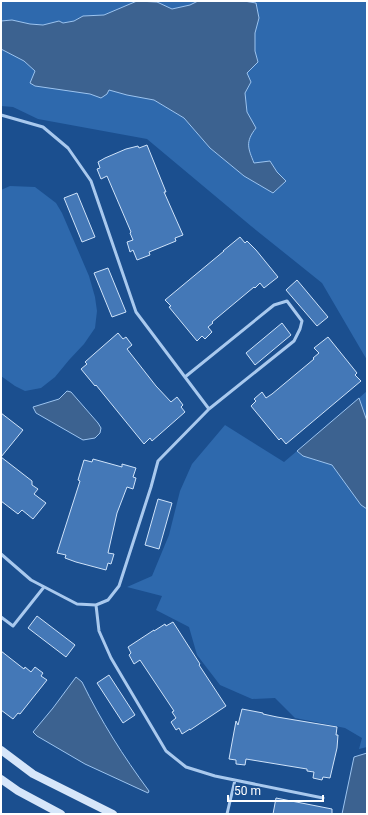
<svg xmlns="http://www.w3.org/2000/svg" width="368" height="815" font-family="Roboto,sans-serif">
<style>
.green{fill:#2e69ad}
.water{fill:#3c6290;stroke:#9cc4f0}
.building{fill:#4478b7;stroke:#cfe3fa}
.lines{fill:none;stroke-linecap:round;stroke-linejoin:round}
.lane{stroke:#a9c9ee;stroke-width:3}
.secondary{stroke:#d6e6fa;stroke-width:8}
</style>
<rect width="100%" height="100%" fill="#1b4f8f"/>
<!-- green -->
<path class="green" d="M1 1H137L104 15 83 16 74 21 63 23 59 21 43 25 30 24 12 20 1 21Z
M153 1H198L190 5 172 9Z
M244 1H367V360L322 283 251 226 147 139 38 119 13 107 1 106V49L24 61 35 71V73L101 98 109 90 127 95 154 100 184 118 210 148 244 176 273 193 286 181 277 172 270 161 254 163C248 148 245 142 256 128L247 112 245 93 251 82 247 73 258 62 255 51V33L259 18 256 3Z
M10 186 35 187 56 203 62 213 89 276 95 297 97 311 95 328 84 344 69 360 55 377 41 388 25 391 15 386 1 376V190Z
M367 391V421L359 398Z
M225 425 284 462 297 451 303 456 332 465 361 505 367 509V747L359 749 362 738 345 728 295 718 275 698 252 699 220 685 197 655 189 627 156 610 162 596 127 587 152 576 169 535 180 491 192 464Z"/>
<!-- water -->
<path class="water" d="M137 1 157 2 172 9 190 5 198 1H244L256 3 259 18 255 33V51L258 62 247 73 251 82 245 93 247 112 256 128C245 142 248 148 254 163L270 161 277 172 286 181 273 193 244 176 210 148 184 118 154 100 127 95 109 90 107 94 101 98 90 94 35 86 30 83 35 71 24 61 1 49V21L12 20 30 24 43 25 59 21 63 23 74 21 83 16 104 15Z
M67 391 71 392 98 423 101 428 100 433 95 438 83 440 36 413 33 407 59 399Z
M359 398 367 421V509L361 505 332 465 303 456 297 451Z
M76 677 82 682C101 721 123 756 149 791L148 793 85 764 37 736 33 732 53 708Z
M367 753V814H342L354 757Z"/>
<!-- building -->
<path class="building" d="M147 145 166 192H164L183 235 175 238 176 241 149 252 150 255 137 260 133 250 130 252 127 242 133 240 130 233 131 232 107 176 101 179 97 169 100 168 98 162 105 158 126 149 138 146 139 148Z
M77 193 95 237 82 242 64 198Z
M240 237 245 243 247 241 256 250 278 277 264 288 260 283 255 288 254 287 212 322 213 323 208 327 212 332 205 339 202 336 197 341 169 307 171 306 165 300 224 251H223Z
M108 268 126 312 112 317 94 273Z
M297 280 328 317 317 326 286 290Z
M282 323 291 335 255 365 246 353Z
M118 333 123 339 126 337 132 345 127 349 156 386 171 402 177 397 183 405 181 407 185 412 152 441 150 438 144 444 96 385 95 386 81 369 87 364 85 362 94 354Z
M328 337 357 373 355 375 361 381 286 444 281 438 279 440 251 406 256 401 254 399 262 392 266 398 272 394 314 359 313 358 319 353 314 348Z
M1 413 23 430 1 457 32 481V485L38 489 34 494 46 503 33 519 22 510 18 514 1 501Z
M93 459 122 467V464L136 468 133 477 136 478 133 489 127 487 117 513 108 553 114 554 111 564 108 563 106 570 76 562 65 558 66 555 57 553 80 481 78 480 84 460 92 462Z
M158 499 172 503 159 549 145 545Z
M37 616 75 645 66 657 28 628Z
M173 622 200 664 199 665 226 706 190 730V729L182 734 179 728 176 730 171 722 176 718 172 712 174 711 140 660 134 664 129 655 131 653 128 647 154 630V631L165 624 166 626Z
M1 651 24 669 25 667 31 672 35 667 43 673 41 676 47 680 20 714 18 713 13 719 1 710Z
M109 675 135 715 123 723 97 683Z
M242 709 263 713V714L277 717 337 727 336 735H338L337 748 330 778 323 777 322 780 313 778 314 772 307 771V769L246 759 245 765 236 764V760L229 759 236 721 238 725Z
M276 798 332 809V814H273Z"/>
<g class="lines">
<!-- lane -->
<path class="lane" d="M1 115 43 127 68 148 91 181 136 312 209 409 158 461 151 487 119 586 108 600 96 605 77 604 31 580 1 554
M185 377 274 305 287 301 302 321 300 329 294 341 209 409
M96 605 99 631 111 658 166 751 186 767 215 776 323 798
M1 617 13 626 44 587
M227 814 235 780"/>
<!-- secondary -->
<path class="secondary" d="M1 750 33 774 113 814
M1 779 18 791 61 814"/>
</g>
<!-- border -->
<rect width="368" height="815" fill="none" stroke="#ffffff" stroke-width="4"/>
<!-- scale -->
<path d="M228 795v6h95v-6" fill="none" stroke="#ffffff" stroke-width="2"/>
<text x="234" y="795" font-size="12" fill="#ffffff" stroke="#1b4f8f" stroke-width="3" paint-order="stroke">50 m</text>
</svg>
